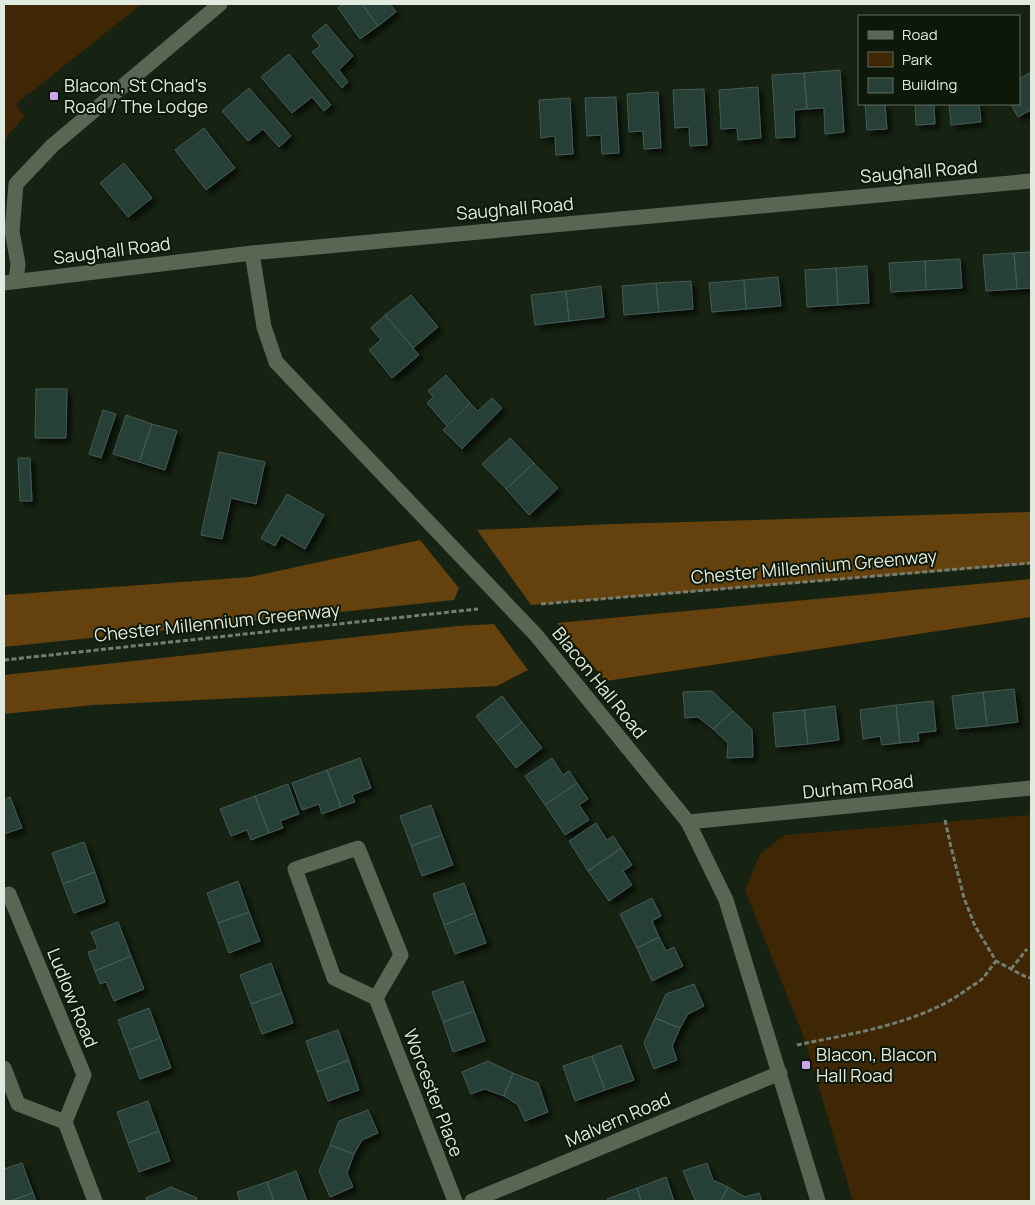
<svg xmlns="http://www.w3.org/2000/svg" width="1035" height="1205" font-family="Manrope,sans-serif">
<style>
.green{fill:#3f2605}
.forest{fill:#65410e}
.building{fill:#273f37;stroke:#435c54;filter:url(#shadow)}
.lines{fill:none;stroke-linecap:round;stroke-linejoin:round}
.path{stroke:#737e70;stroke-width:3;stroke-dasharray:5 2.5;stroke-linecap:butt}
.minor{stroke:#586653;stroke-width:15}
.tertiary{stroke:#586653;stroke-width:15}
.poi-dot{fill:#c9a5ee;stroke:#0d1809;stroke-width:2}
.labels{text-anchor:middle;stroke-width:4;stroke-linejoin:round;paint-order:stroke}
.poi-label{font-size:18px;fill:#e2eadf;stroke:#0d1809;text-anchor:start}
.street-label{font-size:18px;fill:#e2eadf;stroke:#0d1809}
</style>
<defs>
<filter id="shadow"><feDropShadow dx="4.5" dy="4.5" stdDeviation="2.5" flood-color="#0009"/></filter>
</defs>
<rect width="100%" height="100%" fill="#162212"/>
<!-- green -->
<path class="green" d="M4 4H142L16 104 24 117 9 134 4 143Z
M1031 815V1201H853L804 1038 745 890 760 854 785 835Z"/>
<!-- forest -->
<path class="forest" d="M1031 512V564L531 605 477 530 613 524Z
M420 540 459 588 454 600 4 647V595L250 577Z
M1031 579V617L606 681 557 623Z
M494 624 528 670 497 686 94 705 4 714V675L458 626Z"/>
<!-- building -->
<path class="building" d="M344 4H362L378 26 360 39 338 8Z
M362 4H390L396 12 378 26Z
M326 24 353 56 339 70 348 82 342 88 312 52 320 46 312 36Z
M289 54 331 105 324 111 312 97 292 113 261 77Z
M840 70 844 132 825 134 824 108 807 109 804 73Z
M1031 72V110L1018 117 1011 104H1019V79Z
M804 73 807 109 794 110 795 137 776 138 772 75Z
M758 87 761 138 738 140 737 128 721 129 719 90Z
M249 88 291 136 279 147 263 129 248 141 222 111Z
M704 89 707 145 690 146 689 127 675 128 673 90Z
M658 92 661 148 644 149 643 131 629 132 627 94Z
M616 97 619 153 602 154 601 135 587 136 585 98Z
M570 98 573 154 556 155 555 136 541 138 539 100Z
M865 104H885L887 129 867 130Z
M915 104H934L935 124 916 125Z
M949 104H979L981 122 951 125Z
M204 128 235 168 206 190 175 150Z
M124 163 152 198 128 217 100 183Z
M1031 252V288L1017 289 1014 253Z
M1014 253 1017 289 986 291 983 255Z
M960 259 962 288 926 290 925 261Z
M925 261 926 290 891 292 889 263Z
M867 266 869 303 838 305 836 268Z
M836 268 838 305 807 307 805 270Z
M778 277 781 306 746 309 744 280Z
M744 280 746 309 712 312 709 283Z
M691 281 693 309 659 312 656 283Z
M656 283 659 312 624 315 622 286Z
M601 286 604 317 569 321 566 291Z
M566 291 569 321 535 325 531 295Z
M411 295 438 327 413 348 385 315Z
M385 315 419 355 392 378 369 350 381 340 371 328Z
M446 375 470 403 447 426 427 403 433 397 428 391Z
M36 389H67L66 438H35Z
M492 398 502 408 462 449 443 430 470 403 478 411Z
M103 410 116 414 101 458 89 454Z
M126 415 152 424 139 462 113 454Z
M152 424 177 431 165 470 139 462Z
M510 438 534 463 506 489 482 464Z
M219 452 265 462 256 504 231 498 222 539 201 535Z
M18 458H30L32 501H20Z
M534 463 558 488 529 515 506 489Z
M287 494 324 515 305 549 281 535 275 546 261 538Z
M1014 689 1018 722 987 726 983 692Z
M712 691 733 711 713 729 698 717 685 718 683 692Z
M983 692 987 726 956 729 952 696Z
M502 696 522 722 496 742 476 716Z
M933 701 936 731 918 733 919 741 900 743 896 705Z
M896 705 900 743 882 745 880 736 863 739 860 710Z
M835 706 839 740 808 744 804 710Z
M804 710 808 744 776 747 773 713Z
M733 711 752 729 753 757 727 758 728 743 713 729Z
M522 722 542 748 516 768 496 742Z
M360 758 371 788 352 795 355 802 341 807 327 770Z
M552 758 563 775 569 771 577 783 545 805 525 776Z
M327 770 341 807 322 814 319 804 302 810 292 783Z
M577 783 588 799 579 805 589 820 565 835 545 805Z
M288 784 299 814 280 821 283 828 269 833 255 796Z
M255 796 269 833 251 840 247 830 231 836 220 809Z
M10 797 22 828 4 834V800Z
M431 805 442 835 411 846 400 816Z
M596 823 607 840 613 836 621 848 588 871 569 841Z
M442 835 453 865 422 876 411 846Z
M84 842 95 872 63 884 52 853Z
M621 848 632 865 623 871 632 885 609 901 588 871Z
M95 872 105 902 74 913 63 884Z
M238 881 249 912 218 923 207 893Z
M464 883 475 913 444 925 433 894Z
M652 898 661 916 652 921 659 937 637 948 620 914Z
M249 912 260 941 229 953 218 923Z
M475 913 486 943 455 954 444 925Z
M118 922 131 956 95 971 88 952 98 949 91 932Z
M659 937 666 951 674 947 683 966 652 981 637 948Z
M131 956 144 989 114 1001 106 982 100 984 95 971Z
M271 963 282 993 251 1004 240 975Z
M463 981 474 1011 443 1022 432 992Z
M694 984 704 1006 688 1014 680 1028 655 1018 666 994Z
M282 993 293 1023 262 1034 251 1004Z
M149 1008 160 1038 129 1050 118 1020Z
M474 1011 485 1041 453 1052 443 1022Z
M655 1018 680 1028 672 1046 677 1060 654 1069 644 1043Z
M338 1030 349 1060 317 1072 306 1041Z
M160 1038 171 1068 140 1079 129 1050Z
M621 1045 634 1080 605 1090 592 1056Z
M592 1056 605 1090 575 1101 563 1066Z
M349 1060 359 1090 328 1101 317 1072Z
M488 1061 513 1073 504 1096 485 1089 471 1094 462 1072Z
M513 1073 538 1083 548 1112 525 1121 518 1105 504 1096Z
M148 1101 159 1131 128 1143 117 1112Z
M368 1110 378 1133 362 1140 354 1154 330 1145 339 1121Z
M159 1131 170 1161 139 1172 128 1143Z
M330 1145 354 1154 347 1173 353 1187 330 1197 319 1171Z
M22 1163 33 1193 10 1201H4V1169Z
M707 1163 713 1180 728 1187 721 1201H697L695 1200 683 1171Z
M296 1171 307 1201H274L267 1182Z
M666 1177 674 1201H641L637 1188Z
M267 1182 274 1201H240L237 1192Z
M171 1187 197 1198 196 1201H147L146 1198Z
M728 1187 745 1197 759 1193 762 1201H721Z
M637 1188 641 1201H608L607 1199Z
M33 1193 36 1201H10Z"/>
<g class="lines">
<!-- path -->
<path class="path" d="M541 604 1031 563
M4 660 478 609
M945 820 951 847 964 898 975 926 996 961 1024 976 1031 978
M1011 969 1027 949
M797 1045C854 1033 921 1024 969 988 973 985 978 983 982 979 987 974 991 967 996 961"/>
<!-- minor -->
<path class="minor" d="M688 822 1031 788
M4 897 9 894 84 1075 65 1122 95 1201
M376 998 401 955 358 848 295 869 334 978 376 998 455 1201
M4 1068 18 1104 65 1122
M472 1201 780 1073"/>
<!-- tertiary -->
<path class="tertiary" d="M252 253 264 327 276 362 536 635 688 822 726 900 818 1201
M16 281 18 264 12 231 16 184 52 146 220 4
M4 283 252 253 1031 181"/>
</g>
<!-- markers -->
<g class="poi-dot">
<rect x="49" y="91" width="10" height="10" rx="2.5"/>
<rect x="801" y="1060" width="10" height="10" rx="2.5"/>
</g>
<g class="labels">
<!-- poi labels -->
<g class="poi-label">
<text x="64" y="92">Blacon, St Chad's<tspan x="64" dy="21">Road / The Lodge</tspan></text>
<text x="816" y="1061">Blacon, Blacon<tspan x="816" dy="21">Hall Road</tspan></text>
</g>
<!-- street labels -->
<g class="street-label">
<text transform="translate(919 172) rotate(-5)" y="6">Saughall Road</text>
<text transform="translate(515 209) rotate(-5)" y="6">Saughall Road</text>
<text transform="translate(112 251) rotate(-7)" y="6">Saughall Road</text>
<text transform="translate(814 567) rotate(-5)" y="6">Chester Millennium Greenway</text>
<text transform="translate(217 623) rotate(-6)" y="6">Chester Millennium Greenway</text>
<text transform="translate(599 683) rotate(51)" y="6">Blacon Hall Road</text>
<text transform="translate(858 787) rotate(-6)" y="6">Durham Road</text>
<text transform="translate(72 998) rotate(68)" y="6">Ludlow Road</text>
<text transform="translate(433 1093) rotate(69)" y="6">Worcester Place</text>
<text transform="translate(618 1120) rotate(-23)" y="6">Malvern Road</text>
</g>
</g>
<!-- border -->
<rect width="1035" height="1205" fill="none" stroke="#e2eadf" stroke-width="10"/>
<!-- legend -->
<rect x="858" y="15" width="162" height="90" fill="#0d1809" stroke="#626c5f"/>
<rect x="868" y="31" width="25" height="8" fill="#586653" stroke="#626c5f"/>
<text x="902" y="40" font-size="15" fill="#e2eadf">Road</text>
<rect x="868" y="52" width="25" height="15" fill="#3f2605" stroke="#626c5f"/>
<text x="902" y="65" font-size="15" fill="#e2eadf">Park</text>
<rect x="868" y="78" width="25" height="15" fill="#273f37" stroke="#626c5f"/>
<text x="902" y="90" font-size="15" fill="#e2eadf">Building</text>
</svg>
